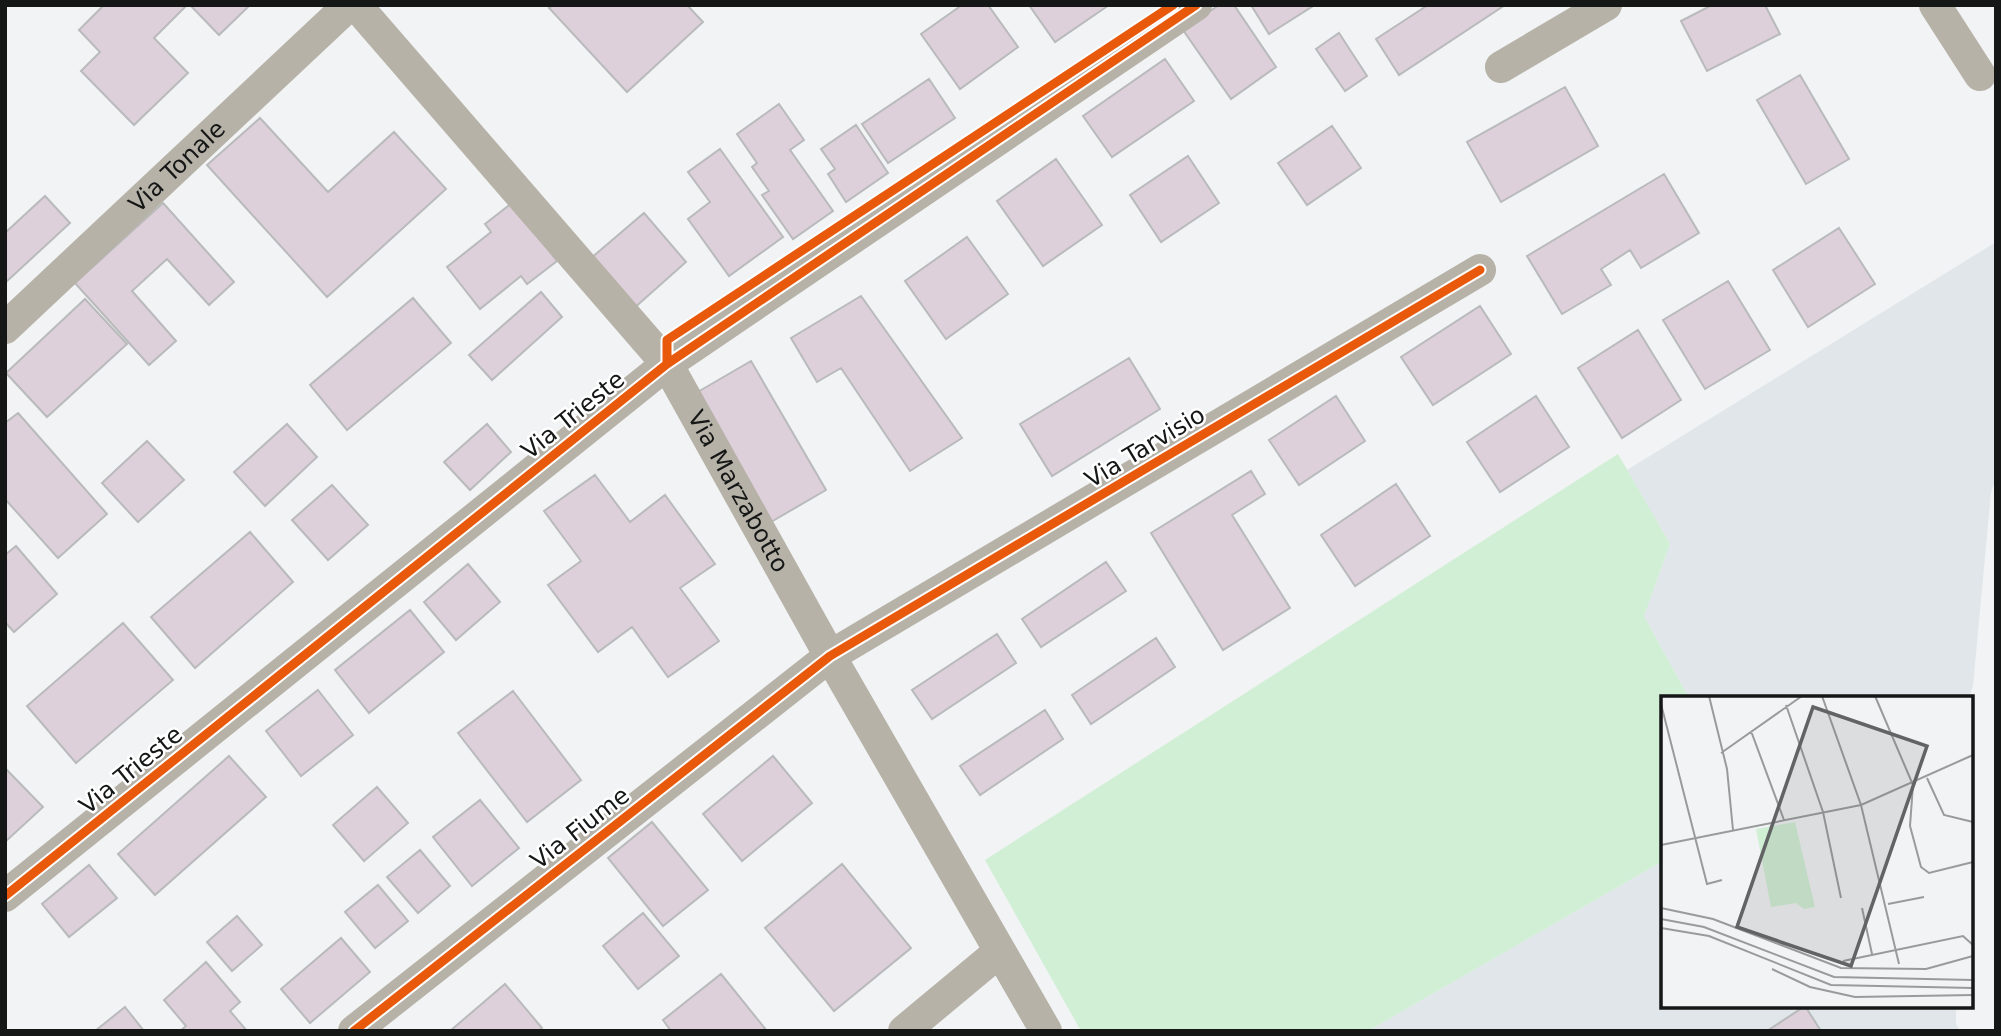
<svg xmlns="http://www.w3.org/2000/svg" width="2001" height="1036" font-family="'DejaVu Sans',sans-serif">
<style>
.built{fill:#e0e6ea}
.green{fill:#d1efd5}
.building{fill:#ded0da;stroke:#b9babb;stroke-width:2}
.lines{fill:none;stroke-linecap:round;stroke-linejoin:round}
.minor{stroke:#b6b2a8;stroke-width:32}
.cycleway-casing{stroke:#fff;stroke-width:13}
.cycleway{stroke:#e8590c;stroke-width:9}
.labels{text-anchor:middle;stroke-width:5;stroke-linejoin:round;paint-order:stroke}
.street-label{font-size:24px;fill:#151616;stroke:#fff}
.inset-road{fill:none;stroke:#999b9b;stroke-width:2}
.view{fill:#626364;fill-opacity:0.15;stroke:#626364;stroke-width:3.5}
.inset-edge{fill:none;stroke:#151616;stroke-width:3.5}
</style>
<rect width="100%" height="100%" fill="#f1f3f4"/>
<!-- built -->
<path class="built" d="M1996 242V478L1991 492 1973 686 1969 698H1689L1644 616 1670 544 1627 470Z
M1663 861V1006H1956V1024L1960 1031H1368Z"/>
<!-- green -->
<path class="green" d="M1618 454 1670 544 1644 616 1689 698H1663V861L1368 1031H1081L985 860Z"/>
<!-- building -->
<path class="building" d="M104 5H187L154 38 188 73 134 125 81 71 100 52 79 30Z
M190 5H250L219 35Z
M553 5H687L703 22 627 92 549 8Z
M962 5H988L1018 47 960 89 921 34Z
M1029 5H1109L1055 42Z
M1219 5H1234L1276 67 1231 99 1183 30Z
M1251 5H1312L1313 6 1269 34Z
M1428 5H1505L1399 75 1376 39Z
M1712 5H1765L1780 34 1707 71 1681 21Z
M1339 33 1367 76 1345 91 1316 49Z
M1165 59 1194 101 1112 157 1083 116Z
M1800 75 1849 159 1806 184 1757 100Z
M929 79 955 118 888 163 862 124Z
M1565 87 1598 146 1501 202 1467 142Z
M779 104 804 140 790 150 833 211 793 239 762 195 769 191 752 167 757 163 737 134Z
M260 118 328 192 394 132 446 189 327 297 207 165Z
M856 125 888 173 846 202 828 174 835 169 821 149Z
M1332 126 1361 168 1307 205 1278 163Z
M720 149 783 237 729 276 688 219 710 202 688 172Z
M1188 156 1219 203 1161 242 1130 195Z
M1056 159 1102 225 1043 266 997 201Z
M1664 174 1699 233 1641 268 1630 250 1601 269 1611 285 1562 314 1527 256Z
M45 196 70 223 5 283V233Z
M163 203 234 282 209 305 167 259 132 291 176 341 149 365 75 283Z
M512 203 557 261 527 284 521 276 480 309 447 267 491 232 485 224Z
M644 213 686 262 633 309 590 259Z
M1839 228 1875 284 1808 327 1773 270Z
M967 237 1008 294 946 339 905 281Z
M1728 281 1770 350 1705 389 1663 320Z
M541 292 562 317 492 380 469 355Z
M861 296 962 438 910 471 841 368 817 382 791 338Z
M413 298 451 343 347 430 310 385Z
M85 299 127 344 47 417 6 373Z
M1480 306 1511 354 1433 405 1401 357Z
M1638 330 1681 400 1622 438 1578 368Z
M1129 358 1160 409 1052 476 1020 424Z
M751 361 826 490 771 522 696 393Z
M1336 396 1365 441 1299 485 1269 440Z
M1536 396 1569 447 1500 492 1467 442Z
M18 413 107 514 58 558 5 499V423Z
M287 424 317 457 265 506 234 472Z
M487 424 511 452 470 490 444 462Z
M147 441 184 480 138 522 102 483Z
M1251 471 1265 494 1232 515 1290 608 1223 650 1151 533Z
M595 475 630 522 665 495 715 564 680 588 719 641 668 677 632 627 598 652 548 585 581 561 544 511Z
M1396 484 1430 536 1355 586 1321 535Z
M332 485 368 525 328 560 292 520Z
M250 532 293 582 195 668 151 617Z
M16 546 57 594 14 632 5 622V555Z
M1106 562 1126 591 1041 647 1022 619Z
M468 564 500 602 456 640 424 602Z
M410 610 444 652 369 713 335 670Z
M123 623 173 680 76 763 27 706Z
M997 634 1016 663 932 719 912 690Z
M1156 638 1175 667 1091 724 1072 695Z
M318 690 353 735 301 776 266 731Z
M513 691 581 780 527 822 458 733Z
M1045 710 1063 739 980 795 960 766Z
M229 756 266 797 155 895 118 854Z
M773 756 812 803 742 861 703 814Z
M5 768 43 807 5 842Z
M377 787 408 823 364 861 333 825Z
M480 800 519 848 472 886 433 837Z
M652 822 708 890 663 926 608 858Z
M420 850 450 886 418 913 387 877Z
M842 864 911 948 834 1011 765 928Z
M89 865 117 898 69 937 42 904Z
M378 885 408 921 375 948 345 912Z
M643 913 679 956 638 989 603 946Z
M237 916 262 945 232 971 207 942Z
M341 938 370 972 310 1023 281 989Z
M206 962 240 1002 230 1011 247 1031H180L186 1026 164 1000Z
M721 974 767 1031H671L663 1020Z
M505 984 542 1028 539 1031H450Z
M1805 1006 1821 1031H1767Z
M125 1007 144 1031H95Z"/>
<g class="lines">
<!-- minor -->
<g class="minor">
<path id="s1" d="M356 5 667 364 830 656 1046 1031"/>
<path d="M1935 5 1980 75"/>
<path d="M1501 67 1606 5"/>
<path id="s2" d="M5 328 349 5"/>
<path d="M5 896 667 364 1196 5"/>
<path d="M354 1031 830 656 1480 270"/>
<path d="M904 1031 999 952"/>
</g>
<defs>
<path id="cycleway" d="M667 364V340L1173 5
M5 896 667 364 1196 5
M354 1031 830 656 1480 270"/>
</defs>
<!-- cycleway casing -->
<use href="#cycleway" class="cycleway-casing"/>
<!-- cycleway -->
<use href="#cycleway" class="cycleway"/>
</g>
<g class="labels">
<!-- street labels -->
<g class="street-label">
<text dy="8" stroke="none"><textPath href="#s2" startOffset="236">Via Tonale</textPath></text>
<text transform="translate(573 415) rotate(-39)" y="8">Via Trieste</text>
<text transform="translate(1145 447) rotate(-31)" y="8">Via Tarvisio</text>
<text dy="8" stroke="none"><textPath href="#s1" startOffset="621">Via Marzabotto</textPath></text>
<text transform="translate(131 770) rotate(-39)" y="8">Via Trieste</text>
<text transform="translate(580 828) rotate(-38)" y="8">Via Fiume</text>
</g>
</g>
<!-- overview -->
<g transform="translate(1661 696)">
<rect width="312" height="312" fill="#f1f3f4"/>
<path d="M134 126 154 211 143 213 135 207 110 211 95 133Z" fill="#d1efd5"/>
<path class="inset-road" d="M48 0 66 73 72 134M161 0 200 109 238 268M214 0 252 89 249 130 260 171 268 177 312 166M0 8 46 188 61 184M125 9 162 116 180 202M90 35 123 124M60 57 141 0M266 82 283 119 312 126M0 149 200 109 312 59M227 208 263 201M0 212 52 223 180 272 265 273 312 260M201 212 211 258M0 223 43 231 173 281 312 284M0 232 48 240 170 289 312 292M182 265 302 240 312 249M111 273 149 291 194 301 312 299"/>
<path class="view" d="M152 11 266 50 190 270 76 231Z"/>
<rect width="312" height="312" class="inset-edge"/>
</g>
<!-- border -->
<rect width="2001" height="1036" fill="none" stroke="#151616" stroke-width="14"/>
</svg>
